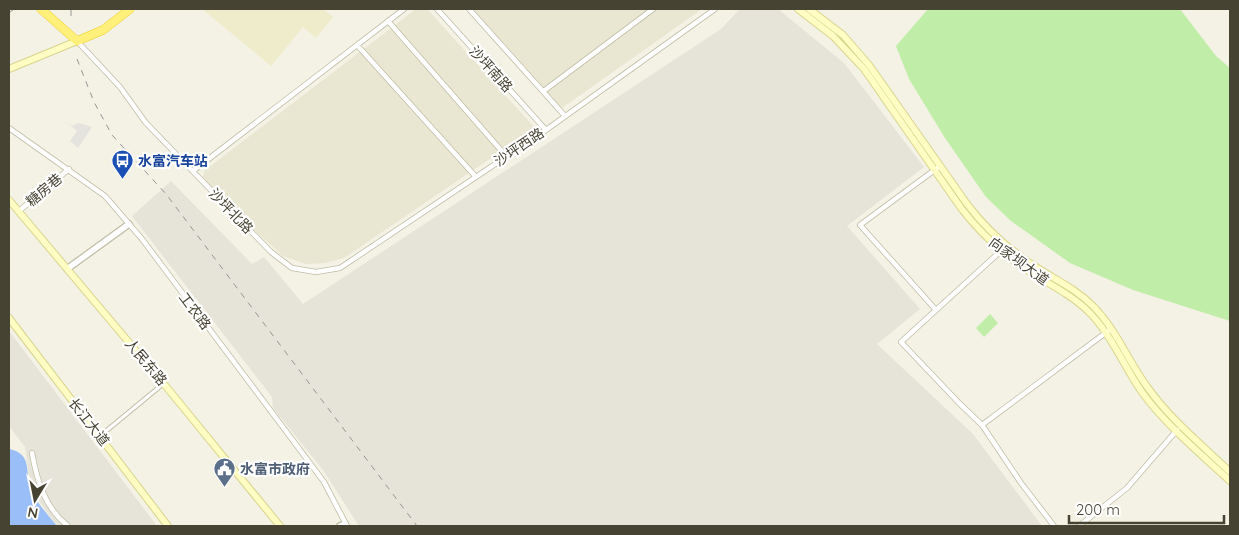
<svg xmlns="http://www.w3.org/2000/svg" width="1239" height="535" font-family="Quicksand,'Noto Sans SC',sans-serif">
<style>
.residential{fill:#e9e6d2}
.industrial{fill:#e6e3d9}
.education{fill:#efeccc}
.green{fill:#c0eda8}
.parking{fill:#e4e3dd}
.water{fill:#99bef8}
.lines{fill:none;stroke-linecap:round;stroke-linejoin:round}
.pedestrian-casing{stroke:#c0bda6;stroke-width:5}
.minor-casing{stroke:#c0bda6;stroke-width:6}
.tertiary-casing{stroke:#c0bda6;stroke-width:8}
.secondary-casing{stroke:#d8d48f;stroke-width:8}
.trunk-casing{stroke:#edcc25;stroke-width:9}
.pedestrian{stroke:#fff;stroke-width:3}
.minor{stroke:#fff;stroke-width:4.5}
.tertiary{stroke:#fff;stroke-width:5.5}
.secondary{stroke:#fffdc3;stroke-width:6}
.trunk{stroke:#fff07b;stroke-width:8}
.rail{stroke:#959595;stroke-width:1;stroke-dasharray:6 6;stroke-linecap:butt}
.labels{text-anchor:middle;stroke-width:4.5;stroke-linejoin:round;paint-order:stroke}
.street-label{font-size:14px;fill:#474333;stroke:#fff}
.transit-label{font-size:14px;font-weight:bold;fill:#164399;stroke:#fff;text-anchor:start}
.service-label{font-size:14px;font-weight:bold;fill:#4e5e75;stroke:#fff;text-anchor:start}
</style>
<rect width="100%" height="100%" fill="#f4f2e4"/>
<!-- residential -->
<path class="residential" d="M416 9H427L535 128 344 258 325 263 306 264 283 256 241 218 220 196 203 177 204 171Z
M471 9H702L562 108Z"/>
<!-- industrial -->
<path class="industrial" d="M740 9H778L844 63 924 167 847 226 920 309 877 344 973 434 1042 526H359L323 470 273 408 272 397 132 216 171 181 252 264 264 257 303 304 721 29Z
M9 331 157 526H57L31 490 25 447 9 426Z"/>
<!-- education -->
<path class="education" d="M202 9H323L333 17 316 38 303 27 271 66Z"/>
<!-- green -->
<path class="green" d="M928 9H1180L1216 56 1230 68V321L1133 290 1070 263 1011 221 986 197 945 138 909 79 896 46Z
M990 314 998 323 984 337 976 328Z"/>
<!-- parking -->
<path class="parking" d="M66 122 72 126 79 123 92 127 78 148 70 141 77 131Z"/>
<!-- water -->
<path class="water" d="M9 449C34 454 24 473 31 490 36 502 49 516 57 526H9Z"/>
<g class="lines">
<defs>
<path id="pedestrian" d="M100 436 163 384"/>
<path id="minor" d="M437 9 546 130
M469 9 565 116
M388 21 506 156
M77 41 120 87 146 123 271 252 292 268 316 272 340 268 546 130 715 9
M357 45 476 177
M545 90 653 9
M9 128 105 196 142 239 324 482 347 526
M193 171 404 9
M19 211 69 169
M1003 249 901 342 960 404 982 425 1021 483 1054 526
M936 310 860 225 940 166
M982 425 1108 331
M32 453C37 481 45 508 68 526
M1079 526 1127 488 1177 430"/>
<path id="tertiary" d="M67 269 129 224
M340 526 345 524"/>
<path id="secondary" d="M798 9 833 36 864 69 961 208C981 234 1005 256 1033 274 1053 286 1073 296 1090 313 1113 337 1125 369 1144 395 1168 427 1201 454 1230 481
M809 9 843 35 869 65 967 204C986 229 1009 250 1036 267 1056 280 1076 289 1093 306 1116 329 1128 361 1148 388 1170 419 1202 445 1230 472
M9 69 77 41
M9 200 164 384 280 526
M9 318 168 526"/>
<path id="trunk" d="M41 9 77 41 103 30 130 9"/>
</defs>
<!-- pedestrian casing -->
<use href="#pedestrian" class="pedestrian-casing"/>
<!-- minor casing -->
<use href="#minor" class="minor-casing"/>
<!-- tertiary casing -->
<use href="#tertiary" class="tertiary-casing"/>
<!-- secondary casing -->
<use href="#secondary" class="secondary-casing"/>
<!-- trunk casing -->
<use href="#trunk" class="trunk-casing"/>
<!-- pedestrian -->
<use href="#pedestrian" class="pedestrian"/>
<!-- minor -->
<use href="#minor" class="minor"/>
<!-- tertiary -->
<use href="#tertiary" class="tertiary"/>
<!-- secondary -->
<use href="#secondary" class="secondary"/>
<!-- trunk -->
<use href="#trunk" class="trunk"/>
<!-- rail -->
<path class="rail" d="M9 13 14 9
M71 16V9
M77 59 94 102 112 135 166 194 417 526"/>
</g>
<!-- icons -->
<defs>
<symbol id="bus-pin" viewBox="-11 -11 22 30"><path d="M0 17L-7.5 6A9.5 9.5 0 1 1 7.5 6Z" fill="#1a4fb4" stroke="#fff"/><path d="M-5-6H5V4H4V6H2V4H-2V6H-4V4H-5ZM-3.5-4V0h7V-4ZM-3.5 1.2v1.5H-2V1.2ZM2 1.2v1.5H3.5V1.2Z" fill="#fff"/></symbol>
<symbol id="civic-pin" viewBox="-11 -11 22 30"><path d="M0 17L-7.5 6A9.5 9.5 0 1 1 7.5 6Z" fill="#5c6f8a" stroke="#fff"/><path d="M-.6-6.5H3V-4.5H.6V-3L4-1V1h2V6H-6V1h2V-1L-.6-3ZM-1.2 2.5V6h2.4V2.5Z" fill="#fff"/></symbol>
</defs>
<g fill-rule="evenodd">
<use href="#bus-pin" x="110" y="148" width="25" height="34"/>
<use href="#civic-pin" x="212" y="456" width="25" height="34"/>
</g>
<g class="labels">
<!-- street labels -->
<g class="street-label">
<text transform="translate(491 69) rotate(48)" y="5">沙坪南路</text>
<text transform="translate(519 147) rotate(-34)" y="5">沙坪西路</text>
<text transform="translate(44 190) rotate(-40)" y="5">糖房巷</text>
<text transform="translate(231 211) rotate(46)" y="5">沙坪北路</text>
<text transform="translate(1019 261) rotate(36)" y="5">向家坝大道</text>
<text transform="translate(195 311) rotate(53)" y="5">工农路</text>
<text transform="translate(146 362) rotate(50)" y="5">人民东路</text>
<text transform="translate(89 422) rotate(52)" y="5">长江大道</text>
</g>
<!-- transit labels -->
<g class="transit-label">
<text x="138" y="166">水富汽车站</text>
</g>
<!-- service labels -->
<g class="service-label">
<text x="240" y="474">水富市政府</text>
</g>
</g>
<!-- border -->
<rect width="1239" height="535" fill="none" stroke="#474333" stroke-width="20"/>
<!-- north arrow -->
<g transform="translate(35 500) rotate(190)" stroke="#ffffff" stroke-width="4" paint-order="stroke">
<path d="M0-4L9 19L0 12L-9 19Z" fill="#474333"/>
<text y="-8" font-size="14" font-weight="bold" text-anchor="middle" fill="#474333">N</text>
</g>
<!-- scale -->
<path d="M1069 515v8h155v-8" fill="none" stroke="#474333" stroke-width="2.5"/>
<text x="1076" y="515" font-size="15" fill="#474333" stroke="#ffffff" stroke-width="4" paint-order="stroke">200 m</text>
</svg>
